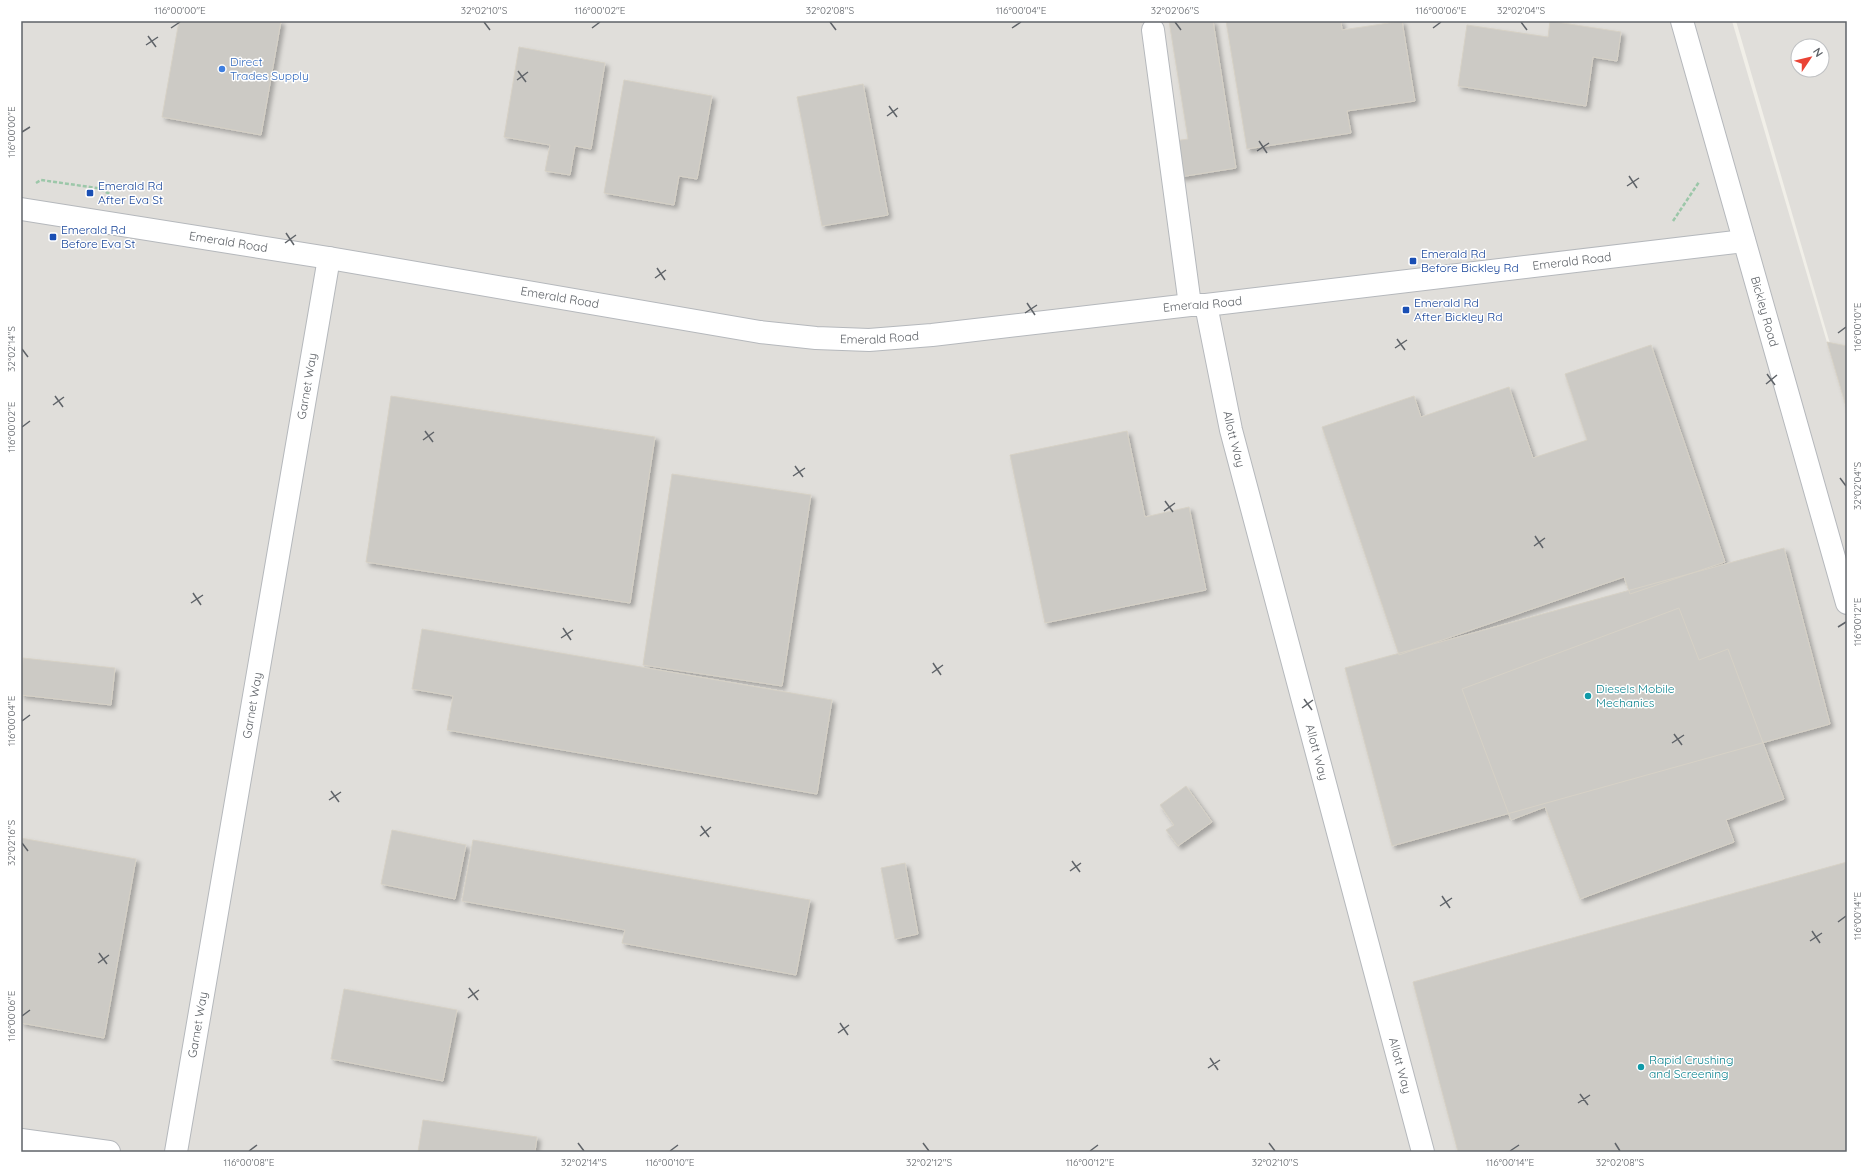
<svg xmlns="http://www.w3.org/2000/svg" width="1868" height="1173" font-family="Quicksand,sans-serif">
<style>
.industrial{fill:#e0deda;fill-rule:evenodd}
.building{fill:#cccac5;stroke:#d6d1c6;filter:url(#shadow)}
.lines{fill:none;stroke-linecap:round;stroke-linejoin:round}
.minor-casing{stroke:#b5b8bc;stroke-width:24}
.path{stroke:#9cc7a9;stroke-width:2.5;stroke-dasharray:4 2;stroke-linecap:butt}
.minor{stroke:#fff;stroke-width:22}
.ticks{fill:none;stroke:#5f6368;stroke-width:1.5}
.shop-dot{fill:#3f7fe0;stroke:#fff;stroke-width:1.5}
.transit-dot{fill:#1a4fb4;stroke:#fff;stroke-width:1.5}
.culture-dot{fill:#0f9aa8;stroke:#fff;stroke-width:1.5}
.labels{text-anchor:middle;stroke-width:3;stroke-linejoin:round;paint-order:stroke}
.shop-label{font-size:12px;fill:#366cbe;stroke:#fff;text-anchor:start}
.transit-label{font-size:12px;fill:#164399;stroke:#fff;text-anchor:start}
.street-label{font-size:12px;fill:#5f6368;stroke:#fff}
.culture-label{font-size:12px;fill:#0d838f;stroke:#fff;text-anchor:start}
.neatline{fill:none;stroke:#5f6368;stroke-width:1.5}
.ticks-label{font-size:10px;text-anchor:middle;fill:#5f6368}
</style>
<defs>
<filter id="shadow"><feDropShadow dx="3.5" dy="3.5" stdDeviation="2" flood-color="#0004"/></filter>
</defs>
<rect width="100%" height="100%" fill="#f1efe8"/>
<!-- industrial -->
<path class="industrial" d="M21 21H1732L1847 410V1152H21Z
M1736 21H1847V402ZM1798 46H1822V70H1798Z"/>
<!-- building -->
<path class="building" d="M179 21H281L261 135 162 117Z
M1169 21H1213L1236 168 1180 177 1174 141 1188 139Z
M1226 21H1341L1342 30 1402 21 1415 101 1347 111 1351 133 1247 149Z
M1550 21 1621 32 1617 61 1593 57 1586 106 1458 86 1467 25 1548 37Z
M519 47 605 63 591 149 575 146 570 175 545 171 550 145 504 137Z
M624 80 712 96 697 179 679 176 674 205 604 193Z
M863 84 888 215 822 226 797 97Z
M1827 342 1847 346V410Z
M1651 345 1725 562 1630 594 1624 577 1399 655 1322 427 1414 396 1421 417 1509 387 1533 458 1587 440 1565 374Z
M391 396 655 437 630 603 366 562Z
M1127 431 1145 517 1189 507 1206 590 1045 623 1010 455Z
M672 474 811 495 782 686 643 665Z
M1784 548 1830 724 1392 846 1345 668Z
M1679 608 1699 660 1728 649 1784 799 1726 820 1734 842 1580 899 1545 807 1511 820 1462 689Z
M422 629 832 700 817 794 447 730 453 696 412 689Z
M23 658 115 668 111 705 21 695Z
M1186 786 1212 822 1178 846 1166 830 1174 825 1160 805Z
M392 830 466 845 455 899 381 884Z
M21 838 136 859 104 1038 21 1023Z
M473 840 810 900 796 975 622 943 625 930 462 901Z
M1847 862V1152H1458L1413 982Z
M905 863 918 934 895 939 881 868Z
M344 989 457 1010 443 1081 331 1059Z
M423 1120 537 1137 535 1152H418Z"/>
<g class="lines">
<defs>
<g id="minor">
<path id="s1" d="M1682 21 1847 603"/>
<path d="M1153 30 1190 305"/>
<path id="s2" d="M21 209 329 258 760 332 816 338 869 340 932 335 1190 305H1206L1744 241"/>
<path id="s3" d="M1206 305 1231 430 1423 1152"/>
<path d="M21 1140 109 1152"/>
<path id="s4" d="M176 1152 329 258"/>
</g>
</defs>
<!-- minor casing -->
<use href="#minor" class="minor-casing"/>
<!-- path -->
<path class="path" d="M36 183 41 180 97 188 110 194
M1673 221 1699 182"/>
<!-- minor -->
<use href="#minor" class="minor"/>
</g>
<!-- ticks -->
<path class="ticks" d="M484 22 490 30M830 22 836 30M1175 22 1181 30M1521 22 1527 30M171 28 180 22M592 28 600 22M1012 28 1021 22M1433 28 1441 22M148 36 156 47M146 45 158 37M518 71 526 82M517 80 528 72M889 106 897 117M887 116 898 108M22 132 30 127M1259 141 1267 153M1257 151 1269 143M1629 176 1637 188M1627 186 1639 178M286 233 294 245M285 243 296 235M657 268 665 280M655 278 666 270M1027 303 1035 315M1025 313 1037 305M1838 333 1846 327M1397 339 1405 350M1395 348 1407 340M22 349 28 357M1767 374 1775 385M1766 384 1777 375M55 396 63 407M53 405 64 397M22 427 30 421M425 431 433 442M423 440 434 432M795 466 803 477M793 476 805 468M1840 478 1846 486M1165 501 1173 512M1164 511 1175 503M1535 536 1543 548M1534 546 1545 538M193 593 201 605M191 603 203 595M1838 627 1846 622M563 628 571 640M561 638 573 630M933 663 941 675M932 673 943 665M1304 699 1312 710M1302 708 1313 700M22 721 30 715M1674 734 1682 745M1672 743 1684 735M331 791 339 802M329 800 341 792M701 826 709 837M700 836 711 827M22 843 28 851M1072 861 1080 872M1070 871 1081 863M1442 896 1450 908M1440 906 1452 898M1838 922 1846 916M1812 931 1820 943M1810 941 1822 933M99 953 107 964M98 963 109 955M469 988 478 1000M468 998 479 990M22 1016 30 1010M840 1023 848 1035M838 1033 849 1025M1210 1058 1218 1070M1208 1068 1220 1060M1580 1094 1588 1105M1578 1103 1590 1095M578 1143 584 1151M923 1143 929 1151M1269 1143 1275 1151M1615 1143 1620 1151M249 1151 257 1145M670 1151 678 1145M1090 1151 1098 1145M1510 1151 1519 1145"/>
<!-- markers -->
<circle class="shop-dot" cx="222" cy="69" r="4"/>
<g class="transit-dot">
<rect x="86" y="189" width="8" height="8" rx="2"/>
<rect x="49" y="233" width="8" height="8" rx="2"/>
<rect x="1409" y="257" width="8" height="8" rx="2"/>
<rect x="1402" y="306" width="8" height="8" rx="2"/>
</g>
<g class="culture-dot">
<circle cx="1588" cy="696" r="4"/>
<circle cx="1641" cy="1067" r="4"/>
</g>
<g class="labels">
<!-- shop labels -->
<g class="shop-label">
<text x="230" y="66">Direct<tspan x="230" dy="14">Trades Supply</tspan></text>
</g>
<!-- transit labels -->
<g class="transit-label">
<text x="98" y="190">Emerald Rd<tspan x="98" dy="14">After Eva St</tspan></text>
<text x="61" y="234">Emerald Rd<tspan x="61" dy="14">Before Eva St</tspan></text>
<text x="1421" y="258">Emerald Rd<tspan x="1421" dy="14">Before Bickley Rd</tspan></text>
<text x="1414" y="307">Emerald Rd<tspan x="1414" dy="14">After Bickley Rd</tspan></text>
</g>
<!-- street labels -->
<g class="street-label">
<text dy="4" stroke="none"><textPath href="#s2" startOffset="210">Emerald Road</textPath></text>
<text dy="4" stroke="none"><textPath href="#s2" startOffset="1566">Emerald Road</textPath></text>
<text dy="4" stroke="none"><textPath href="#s2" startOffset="546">Emerald Road</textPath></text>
<text dy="4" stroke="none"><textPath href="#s2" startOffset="1194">Emerald Road</textPath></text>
<text dy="4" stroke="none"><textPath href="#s1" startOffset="302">Bickley Road</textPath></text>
<text dy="4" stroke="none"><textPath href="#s2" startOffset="869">Emerald Road</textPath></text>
<text dy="4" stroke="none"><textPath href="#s4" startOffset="777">Garnet Way</textPath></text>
<text dy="4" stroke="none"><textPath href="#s3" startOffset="137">Allott Way</textPath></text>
<text dy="4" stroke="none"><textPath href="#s4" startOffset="453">Garnet Way</textPath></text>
<text dy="4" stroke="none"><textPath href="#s3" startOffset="461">Allott Way</textPath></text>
<text dy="4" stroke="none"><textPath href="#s4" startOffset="129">Garnet Way</textPath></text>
<text dy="4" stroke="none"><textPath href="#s3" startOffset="785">Allott Way</textPath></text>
</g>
<!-- culture labels -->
<g class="culture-label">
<text x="1596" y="693">Diesels Mobile<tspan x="1596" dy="14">Mechanics</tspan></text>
<text x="1649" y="1064">Rapid Crushing<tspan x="1649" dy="14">and Screening</tspan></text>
</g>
</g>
<!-- border -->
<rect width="1868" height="1173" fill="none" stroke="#ffffff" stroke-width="44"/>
<!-- north arrow -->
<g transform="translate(1810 58) rotate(55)"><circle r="19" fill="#ffffff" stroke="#bfc1c3"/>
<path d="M0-3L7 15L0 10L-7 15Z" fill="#ea4335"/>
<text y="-6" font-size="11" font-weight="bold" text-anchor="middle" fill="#5f6368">N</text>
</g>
<rect x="22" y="22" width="1824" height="1129" class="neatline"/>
<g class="ticks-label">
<text x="180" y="14">116°00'00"E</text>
<text x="484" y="14">32°02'10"S</text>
<text x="600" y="14">116°00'02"E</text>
<text x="830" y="14">32°02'08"S</text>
<text x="1021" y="14">116°00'04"E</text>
<text x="1175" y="14">32°02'06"S</text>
<text x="1441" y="14">116°00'06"E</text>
<text x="1521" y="14">32°02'04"S</text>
<text transform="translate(11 132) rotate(-90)" y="4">116°00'00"E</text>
<text transform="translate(1857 327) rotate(-90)" y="4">116°00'10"E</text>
<text transform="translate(11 349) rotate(-90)" y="4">32°02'14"S</text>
<text transform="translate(11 427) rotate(-90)" y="4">116°00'02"E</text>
<text transform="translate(1857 486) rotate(-90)" y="4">32°02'04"S</text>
<text transform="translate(1857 622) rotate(-90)" y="4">116°00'12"E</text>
<text transform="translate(11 721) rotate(-90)" y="4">116°00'04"E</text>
<text transform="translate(11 843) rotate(-90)" y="4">32°02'16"S</text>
<text transform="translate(1857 916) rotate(-90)" y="4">116°00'14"E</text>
<text transform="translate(11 1016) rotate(-90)" y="4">116°00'06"E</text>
<text x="249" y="1166">116°00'08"E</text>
<text x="584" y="1166">32°02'14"S</text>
<text x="670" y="1166">116°00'10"E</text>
<text x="929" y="1166">32°02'12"S</text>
<text x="1090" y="1166">116°00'12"E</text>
<text x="1275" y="1166">32°02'10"S</text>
<text x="1510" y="1166">116°00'14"E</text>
<text x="1620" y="1166">32°02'08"S</text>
</g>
</svg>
